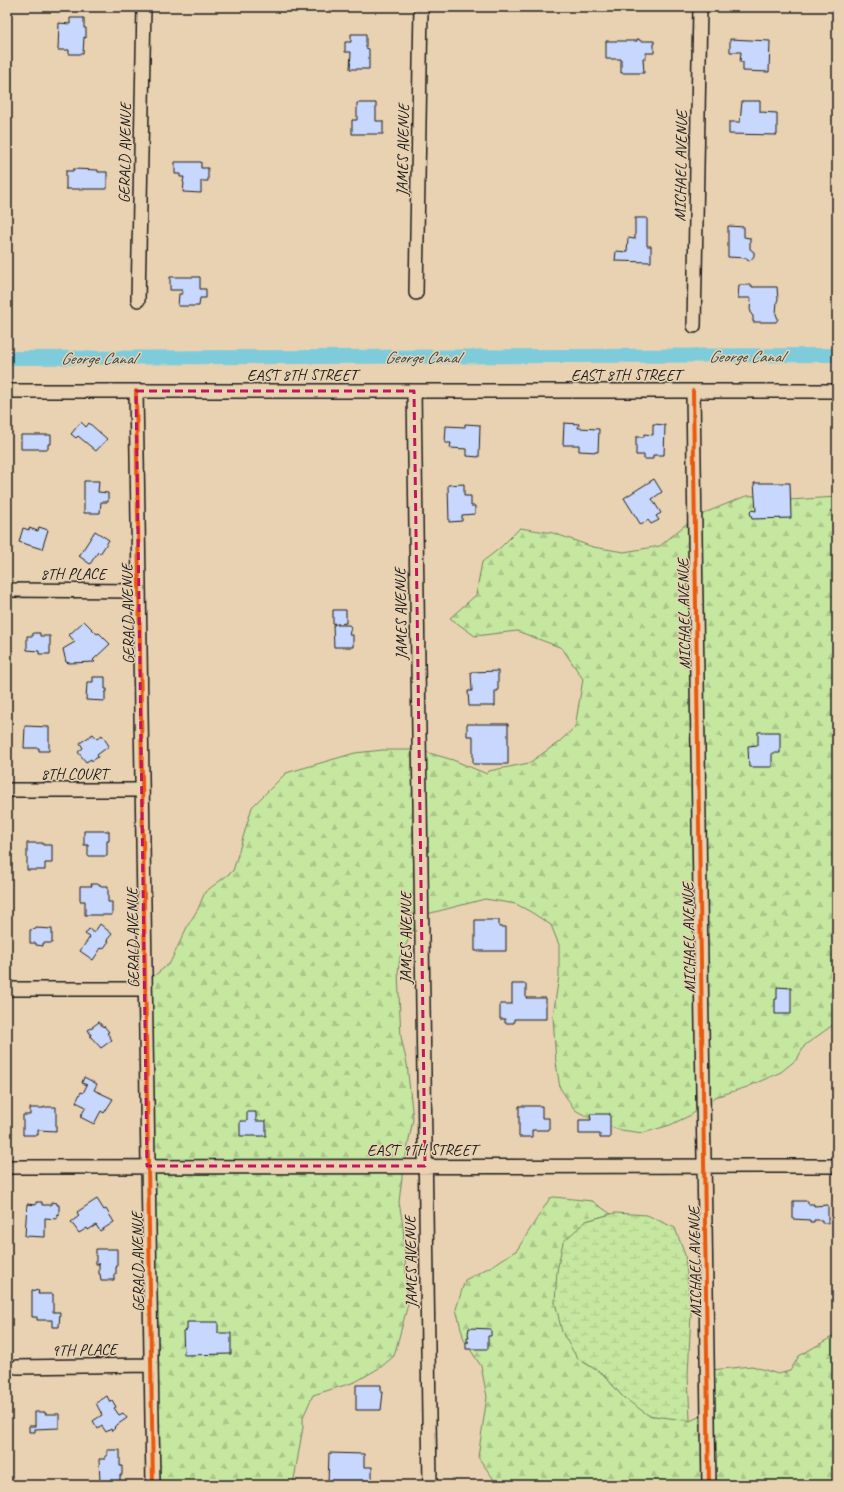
<svg xmlns="http://www.w3.org/2000/svg" width="844" height="1492" font-family="Caveat,sans-serif">
<style>
.forest{fill:url(#forest-firs);stroke:#71825e}
.wetland{fill:url(#wetland-marsh);stroke:#71825e}
.lines{fill:none;stroke-linecap:round;stroke-linejoin:round}
.canal{stroke:#7eccdb;stroke-width:14}
.building{fill:#c7d7fd;stroke:#1c1c1c}
.street-casing{stroke:#1c1c1c;stroke-width:16}
.street{stroke:#e9d2b2;stroke-width:13}
.cycleway-casing{stroke:#e9d2b2;stroke-width:6}
.cycleway{stroke:#e8590c;stroke-width:4}
.marked{fill:none;stroke:#c2185b;stroke-width:3;stroke-dasharray:8 5;stroke-linejoin:round}
.labels{text-anchor:middle;stroke-width:3;stroke-linejoin:round;paint-order:stroke}
.street-label{font-size:16px;fill:#1c1c1c;stroke:#e9d2b2}
.water-label{font-size:17px;font-style:italic;fill:#34484c;stroke:#e9d2b2}
</style>
<defs>
<pattern id="forest-firs" width="22" height="20" patternUnits="userSpaceOnUse"><rect width="22" height="20" fill="#c6e7a0"/><path d="M5 1l3.5 6h-7zM16 11l3.5 6h-7z" fill="#aac689"/></pattern>
<pattern id="wetland-marsh" width="20" height="14" patternUnits="userSpaceOnUse"><rect width="20" height="14" fill="#c6e7a0"/><path d="M1 5h8M5 5V1M11 12h8M15 12V8" fill="none" stroke="#aac689"/></pattern>
</defs>
<rect width="100%" height="100%" fill="#e9d2b2"/>
<filter id="ink" filterUnits="userSpaceOnUse"><feTurbulence type="fractalNoise" baseFrequency=".025" numOctaves="2"/><feDisplacementMap in="SourceGraphic" scale="8" xChannelSelector="R" yChannelSelector="G"/><feConvolveMatrix kernelMatrix="1 2 1 2 8 2 1 2 1" color-interpolation-filters="sRGB"/></filter>
<g filter="url(#ink)">
<!-- forest -->
<path class="forest" d="M786 495 790 500 837 497V1022L805 1045 797 1059 781 1072 747 1087 715 1097 691 1115 670 1125 643 1133 621 1130 601 1124 575 1110 560 1088 556 1063 553 1016 559 976V945L551 925 531 912 516 904 485 899 427 914 414 928 400 957 398 973 401 1037 407 1064 413 1119 402 1177 399 1202 403 1226 408 1304 394 1356 381 1367 355 1382 313 1395 303 1417V1427L293 1485H152L143 985 170 963 188 925 198 909 205 892 233 871 252 807 286 773 355 753 383 750H419L453 760 487 774 489 771 529 763 559 742 575 727 583 679 562 648 517 631 475 636 450 618 476 595 482 562 500 548 520 528 553 533 593 547 624 552 660 546 685 525 707 512 746 496Z
M554 1197 592 1201 611 1214 586 1221 577 1358 603 1374 623 1397 690 1421 711 1411V1370L752 1366 778 1374 790 1371 799 1356 837 1334V1485H503L504 1482 495 1481 478 1457 487 1397 481 1366 464 1340 456 1309 465 1280 492 1266 517 1250 550 1198Z"/>
<!-- wetland -->
<path class="wetland" d="M615 1213 647 1215 675 1228 685 1255 691 1313 688 1375 690 1421 648 1415 623 1397 603 1374 577 1358 562 1332 555 1302 557 1271 563 1242 586 1221Z"/>
<g class="lines">
<!-- canal -->
<path class="canal" d="M7 358 837 355"/>
</g>
<!-- building -->
<path class="building" d="M70 18H84V28H86V38L84 37 83 54H69V50H58L59 23 70 24Z
M351 34H366V48L369 49V69H350L351 52H345V42H351Z
M637 39H639L640 41H654V53H646V58H643L644 73H621V59H606V41H637Z
M730 39 770 41 769 72 743 71V62H740L741 52H730Z
M742 101H760V112L777 113V135L729 134V122H740Z
M357 103H376V121H383V134H352V120H357Z
M175 162H201V168H208V181H201V193L183 192 184 183 183 182 184 177H180V174H175Z
M73 169 98 170V172H107V189H66V171H73Z
M635 218H647V246H651V262L615 261 616 251 627 252 628 238 635 239Z
M728 226 744 227V237L750 238V249L754 252V256L750 261 747 260V258L728 257Z
M170 277H200V289H206V298H200L199 306H178L179 294H182V290H170Z
M739 285H752V287H777L778 300 777 301 776 314 778 319 776 322H753V316L751 314V311L750 310 751 298H738Z
M81 422 86 427 89 423 107 439 96 451 78 436 76 438 71 434Z
M564 423 579 424 578 428 599 429 598 452 579 451V445H563Z
M465 424 480 425 479 457 467 456V449L450 448 451 443H445L446 426 465 427Z
M653 424 665 425 664 455H653V459H644V455H636V437H644V434L653 435Z
M21 435H51V444H48V449H21Z
M654 479 662 492 652 499 661 513 656 516 659 520 651 524 648 520 641 525 624 498Z
M84 481H99L98 492 108 493V502H101L100 513H84Z
M754 483H790L791 518 752 519 750 512 752 510 756 511Z
M464 484V496H471V506H475V514L462 515V521L449 522 448 485Z
M39 527 48 530 42 549 19 542 23 528 29 530V528L38 531Z
M95 531 109 540 100 554 98 552 90 564 79 556Z
M333 610H346V623L337 624V625H349L351 627 349 635H353V647H334L333 625H335V623L333 624Z
M84 621 97 634 99 633 110 644 93 660 95 662 69 663 66 662 63 649 75 642 69 635Z
M33 633H40V636H50V654H39V651L27 650V636H33Z
M498 671V691H495V706H469L468 691H472L471 672Z
M93 677H105V689H107V692H105V701L86 700 87 682H93Z
M467 724H508V764H473V736H467Z
M25 726 49 727V751H39V748H24Z
M758 732H780V753H772V767H749L748 746 758 745Z
M93 734 97 739 102 735 109 746 97 755 98 757 92 761 91 759 86 762 78 752 83 748 80 743Z
M84 831H109V841H107V856H88V845H84Z
M27 843H43V845H52V863H45V870H27Z
M91 884H100V886H108V902H112V915H85V901H80V886H92Z
M475 920H499V927H506V951H475Z
M100 924 112 934 107 940 109 941 103 949 101 948 93 960 80 951 90 937 85 934 89 929 94 933Z
M36 928 52 929V943H43V946L36 945V943H30V930L36 929Z
M512 984H526V998H546V1019H514V1023H505V1019H500V1004H512Z
M777 987 791 988V1014H775V999H777Z
M99 1022 103 1027 104 1026 109 1032 107 1033 112 1040 101 1048 90 1036 91 1035 88 1030Z
M84 1077 97 1084 94 1090 113 1099 104 1113 101 1111 94 1124 80 1117 86 1107 76 1102 81 1092 83 1093 87 1085 82 1083Z
M519 1106H542V1118H549V1130H532V1137H519Z
M44 1107H56V1131L38 1130V1135H23V1115H30V1108H44Z
M247 1112H256V1121H266V1136H240V1121H247Z
M590 1114H610V1138H600V1134H579V1120H591Z
M97 1199 104 1210 106 1209 114 1222 100 1231 96 1225 88 1230 87 1228 79 1233 71 1222 79 1216 77 1212Z
M793 1201H808V1204H814V1206L828 1205V1223H822V1220H814V1222H810V1220L793 1219Z
M36 1202H42V1205H51V1202L57 1203V1205H59V1215L57 1214V1219L45 1218V1237L25 1236 27 1204 36 1205Z
M96 1249H117V1267H116V1274H114V1280H101L100 1274H99V1264H100H96Z
M32 1290 39 1291 38 1294H53V1312H60L59 1327H52V1320H37V1317H32Z
M187 1322H218V1333H231V1354L184 1355 183 1331 187 1330Z
M469 1328 491 1329V1336H488V1349H466V1342H469L467 1341V1337H469L468 1334Z
M356 1385H381V1392H383L381 1410H356Z
M107 1396 110 1402 112 1400 116 1407 114 1408 119 1415 123 1413 127 1418 114 1427 115 1428 112 1431 111 1429 106 1432 102 1426 98 1429 93 1421 102 1415 96 1403Z
M35 1412H45V1414H59V1428L35 1429V1432H29V1426H35Z
M107 1450H120V1466H122V1475H120V1482H100L99 1459H105V1456H107Z
M329 1453 364 1454V1467H372V1485H353L342 1484V1483H328Z"/>
<g class="lines">
<defs>
<path id="street" d="M416 293 421 7
M138 300 144 7
M694 326 700 7
M7 391H837
M136 391 153 1485
M414 391 430 1485
M693 391C697 756 704 1120 709 1485
M7 590 138 591
M7 790H142
M7 989H145
M7 1167 837 1166
M17 1367 151 1365"/>
</defs>
<!-- street casing -->
<use href="#street" class="street-casing"/>
<!-- street -->
<use href="#street" class="street"/>
<defs>
<path id="cycleway" d="M136 391 153 1485
M693 391C697 756 704 1120 709 1485"/>
</defs>
<!-- cycleway casing -->
<use href="#cycleway" class="cycleway-casing"/>
<!-- cycleway -->
<use href="#cycleway" class="cycleway"/>
</g>
</g>
<!-- marked area -->
<path class="marked" d="M136 391H414L425 1166H147Z"/>
<g class="labels">
<!-- street labels -->
<g class="street-label">
<text transform="translate(402 150) rotate(-89)" y="6">JAMES AVENUE</text>
<text transform="translate(124 153) rotate(-89)" y="6">GERALD AVENUE</text>
<text transform="translate(680 166) rotate(-89)" y="6">MICHAEL AVENUE</text>
<text x="302" y="380">EAST 8TH STREET</text>
<text x="626" y="380">EAST 8TH STREET</text>
<text x="73" y="579">8TH PLACE</text>
<text transform="translate(127 614) rotate(-91)" y="6">GERALD AVENUE</text>
<text transform="translate(400 614) rotate(-91)" y="6">JAMES AVENUE</text>
<text transform="translate(683 614) rotate(-91)" y="6">MICHAEL AVENUE</text>
<text x="74" y="779">8TH COURT</text>
<text transform="translate(132 938) rotate(-91)" y="6">GERALD AVENUE</text>
<text transform="translate(405 938) rotate(-90)" y="6">JAMES AVENUE</text>
<text transform="translate(688 938) rotate(-91)" y="6">MICHAEL AVENUE</text>
<text x="422" y="1155">EAST 9TH STREET</text>
<text transform="translate(137 1262) rotate(-91)" y="6">GERALD AVENUE</text>
<text transform="translate(410 1262) rotate(-91)" y="6">JAMES AVENUE</text>
<text transform="translate(694 1262) rotate(-91)" y="6">MICHAEL AVENUE</text>
<text transform="translate(84 1349) rotate(-1)" y="6">9TH PLACE</text>
</g>
<!-- water labels -->
<g class="water-label">
<text x="746" y="362">George Canal</text>
<text x="422" y="363">George Canal</text>
<text x="98" y="364">George Canal</text>
</g>
</g>
<!-- margin -->
<rect width="844" height="1492" fill="none" stroke="#e9d2b2" stroke-width="24"/>
<rect x="12" y="12" width="820" height="1468" fill="none" stroke="#1c1c1c" stroke-width="1.5" filter="url(#ink)"/>
</svg>
